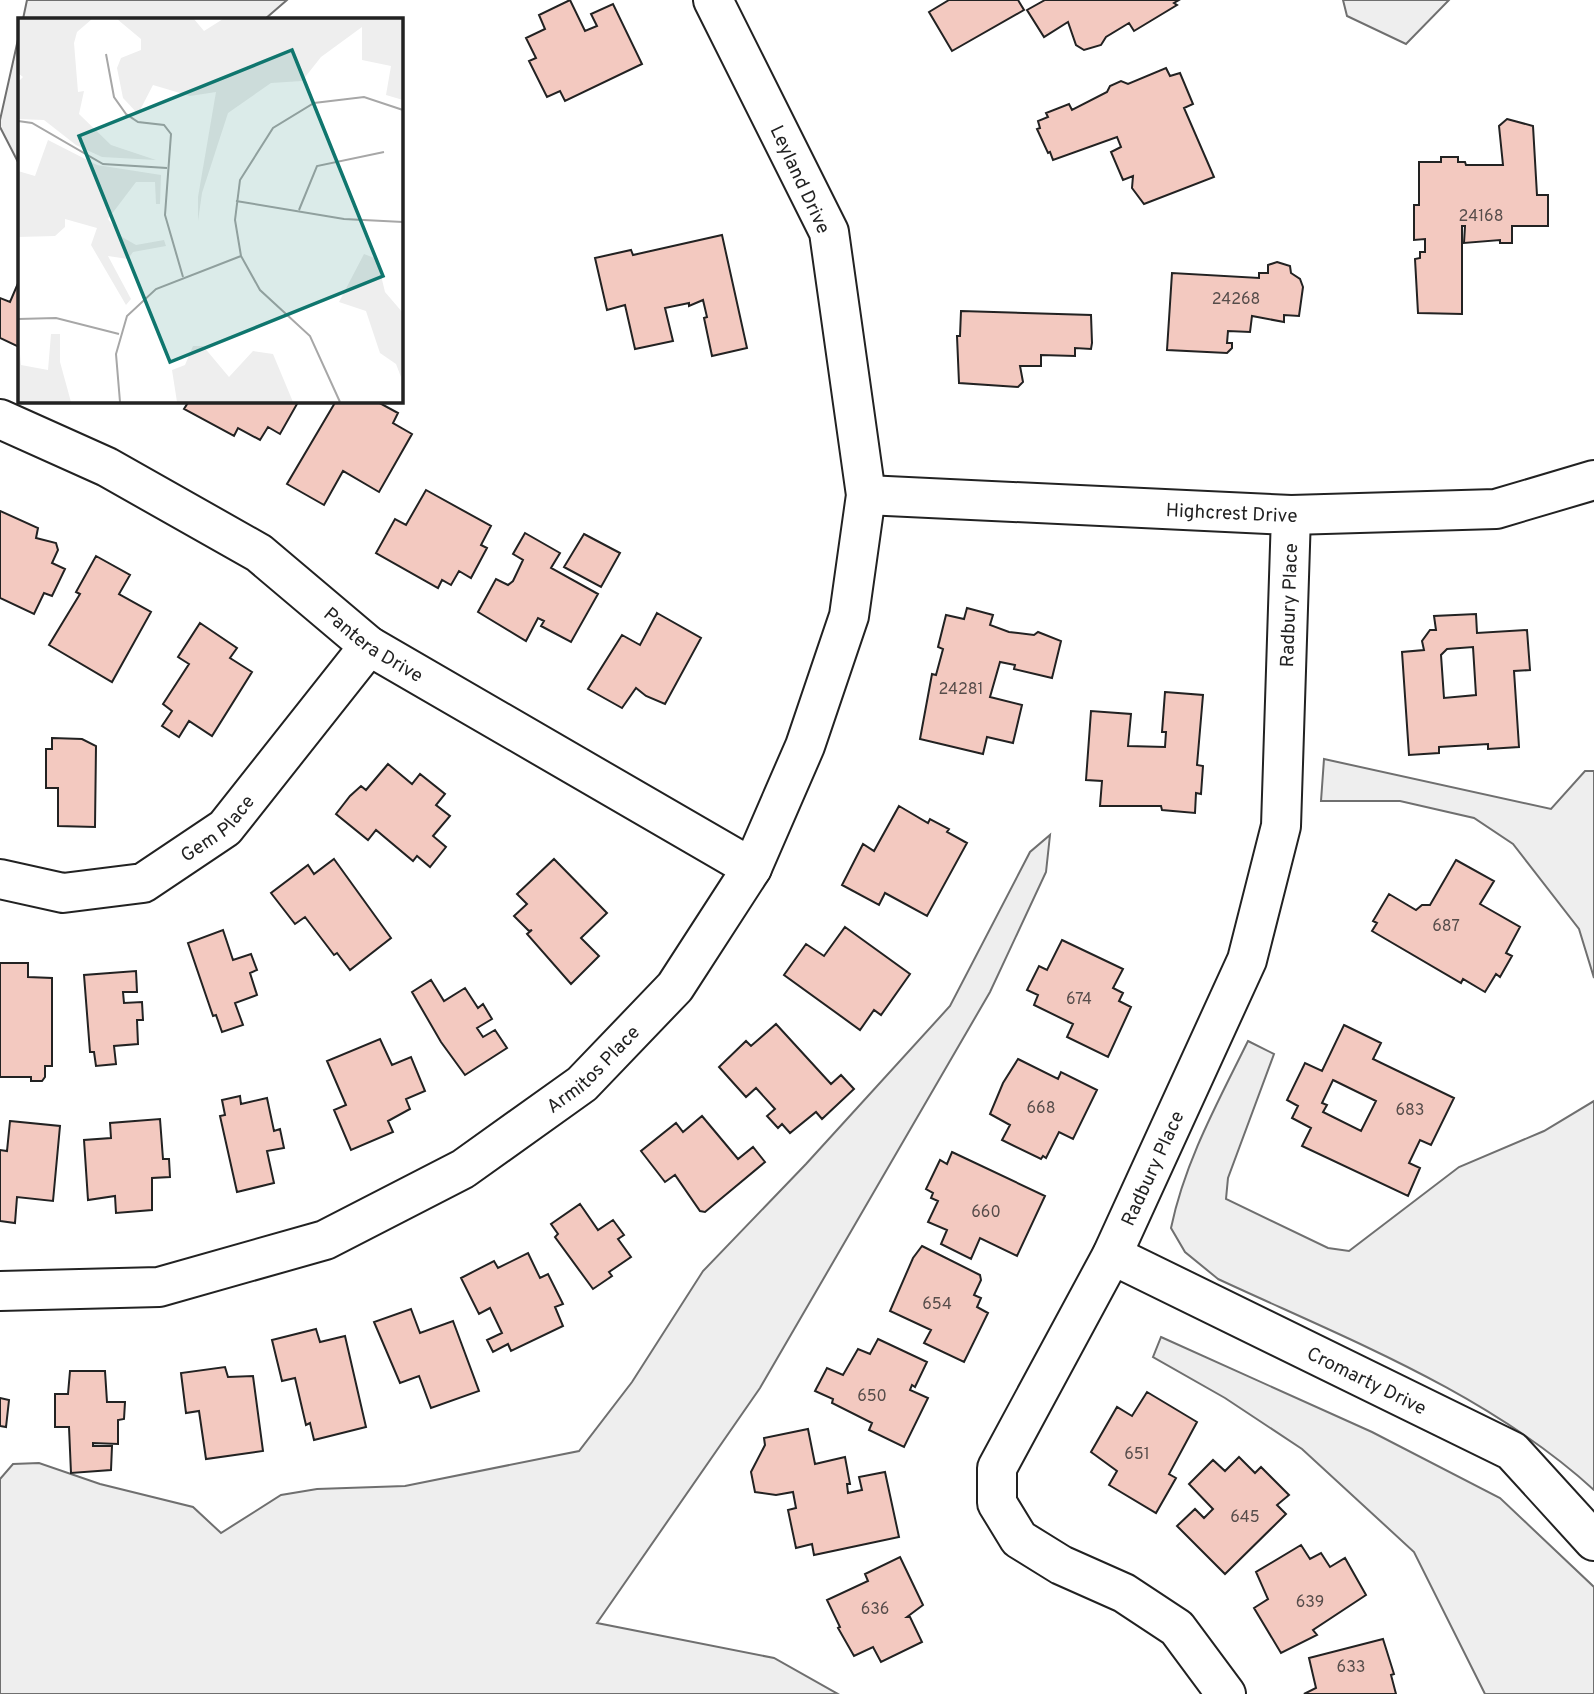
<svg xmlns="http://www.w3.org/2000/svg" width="1594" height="1694" font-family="Overpass,sans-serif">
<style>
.green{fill:#eee;stroke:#6f6f6f;stroke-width:2}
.building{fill:#f3c9c0;stroke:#222;stroke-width:2;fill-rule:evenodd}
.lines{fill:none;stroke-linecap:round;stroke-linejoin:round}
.minor-casing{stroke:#222;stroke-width:42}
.minor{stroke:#fff;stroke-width:38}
.labels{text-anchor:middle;stroke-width:5;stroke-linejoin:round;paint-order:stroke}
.number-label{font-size:16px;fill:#564c4a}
.street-label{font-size:19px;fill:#222;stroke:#fff}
.inset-road{fill:none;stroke:#a7a7a7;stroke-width:2}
.view{fill:#0f766e;fill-opacity:0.15;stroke:#0f766e;stroke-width:3.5}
.inset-edge{fill:none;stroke:#222;stroke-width:3.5}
</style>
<rect width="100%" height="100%" fill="#fff"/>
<!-- green -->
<path class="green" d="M27 0H287L265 19H23Z
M1343 0H1449L1406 44 1347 16Z
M19 35V164L0 127V120Z
M1324 759 1551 809 1585 771H1594V978L1579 929 1513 844 1474 818 1400 801H1321Z
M1050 835 1046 872 990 992 760 1388 597 1623 774 1658 838 1694H0V1479L13 1464 39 1463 100 1484 193 1507 221 1533 281 1495 317 1489 405 1486 579 1451 632 1382 703 1271 806 1164 950 1006 1030 852Z
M1248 1041 1274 1054 1228 1178 1226 1199 1328 1248 1349 1251 1459 1167 1544 1131 1594 1101V1490C1488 1393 1347 1339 1218 1279L1185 1252 1171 1228C1185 1161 1218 1102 1248 1041Z
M1161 1337 1372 1432 1500 1498 1594 1587V1694H1485L1414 1552 1302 1449 1225 1398 1153 1357Z"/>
<!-- building -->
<path class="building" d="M570 0 585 31 597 26 591 14 613 4 642 64 565 101 560 91 547 97 529 61 536 58 526 38 545 29 539 15Z
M949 0H1018L1024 10 952 51 929 12Z
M1045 0H1179L1174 3 1177 5 1134 31 1129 23 1106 37 1101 45 1084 50 1076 45 1068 22 1044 37 1027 10Z
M1166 68 1170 76 1180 73 1193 104 1184 108 1214 177 1144 204 1132 188 1133 176 1123 180 1111 152 1121 147 1117 137 1053 160 1050 152 1048 153 1037 129 1040 128 1038 121 1048 117 1046 113 1069 104 1072 110 1107 92 1110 86 1121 81 1128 84Z
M1507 119 1533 126 1537 195H1548V226H1512V243H1500V240L1464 243 1465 226H1462V314L1418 313 1415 259 1420 258V252H1425V239L1414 240V205H1419V162H1441V157H1458V162H1465L1466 165H1503L1499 126Z
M722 235 747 348 712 356 704 318 707 317 703 300 689 306V303L665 308 673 341 635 349 625 305 607 310 595 258 631 250 633 255Z
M1277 262 1290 266 1291 273 1300 279 1303 287 1299 316 1284 315V322L1252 316 1250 332 1228 331 1227 343H1232V348L1227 353 1167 350 1172 273 1259 278V273H1268V265Z
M19 281V347L0 338V298L10 302Z
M961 311 1091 315 1092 343 1091 349 1075 348V356L1041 355V366H1020L1023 382 1018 387 959 383 957 336H960Z
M189 401H291L297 404 280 434 268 427 260 440 238 428 234 436 184 409Z
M336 401H376L398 413 393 423 412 434 379 492 343 471 324 505 287 484Z
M426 490 491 526 481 545 487 548 471 578 459 571 451 585 442 580 438 588 376 553 395 519 406 525Z
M0 511 38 528 36 538 56 543 58 550 52 563 65 569 52 596 44 593 34 614 0 598Z
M525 533 560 553 551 568 598 594 571 642 541 626 544 621 538 618 526 641 478 612 496 579 508 585 513 581 523 560 513 554Z
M584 534 620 553 601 587 564 567Z
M96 556 130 575 119 594 151 612 112 682 49 645 80 594 76 592Z
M967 608 993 615 990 625 1009 632 1034 635 1038 632 1061 641 1052 678 1014 669 1015 665 1000 662 990 697 1022 705 1013 743 987 737 983 754 920 739 932 674 936 675 943 649 938 647 946 615 964 619Z
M657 613 701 638 665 704 646 696 636 688 622 708 588 689 622 635 640 645Z
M1476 614 1477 633 1527 630 1530 670 1514 671 1519 747 1488 749V744L1439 747V753L1409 755 1402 652 1424 650 1422 641 1430 630H1436L1434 616ZM1473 647 1476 695 1444 698 1441 655 1447 649Z
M200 623 237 648 230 658 252 672 212 736 189 721 179 737 162 726 172 711 163 704 189 664 178 657Z
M1165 692 1203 695 1197 765 1203 766 1201 794 1196 793 1195 813 1162 810 1161 806H1100L1102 781 1086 780 1091 711 1131 714 1128 746 1165 747 1166 732H1162Z
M52 738 82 739 96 746 95 827 58 826V788H46V749H52Z
M388 764 412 784 420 774 445 794 436 805 450 816 433 836 446 847 430 867 417 856 413 861 376 830 368 840 336 814 350 796 361 786 366 790Z
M899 806 928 823 930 819 949 829 947 832 967 843 927 916 885 893 879 905 842 885 863 844 874 851Z
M334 859 391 938 350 970 337 953 334 955 305 917 295 924 271 893 308 865 314 874Z
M554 859 607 913 581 938 599 956 571 984 527 934 532 930 529 931 514 916 527 904 517 894Z
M1456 860 1494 881 1480 904 1520 927 1506 953 1512 956 1500 977 1496 974 1485 992 1463 979 1461 983 1372 931 1377 923 1373 921 1389 894 1416 910 1422 905H1430Z
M845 927 910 974 881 1015 874 1010 860 1030 784 975 806 944 824 956Z
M223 930 233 960 251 954 257 970 250 973 257 995 235 1003 243 1025 222 1032 216 1015 213 1016 188 943Z
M1062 940 1123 969 1113 988 1123 993 1119 1001 1131 1007 1108 1057 1067 1037 1073 1024 1034 1005 1038 995 1027 990 1039 966 1047 970Z
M0 963H28V977L52 978V1066H45V1077L42 1081H31V1077H0Z
M136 971 137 992H123L124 1003 142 1002 143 1020H137L138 1044 114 1046 116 1064 96 1066 94 1052H90L84 975Z
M431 980 444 1001 465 988 478 1008 483 1004 492 1019 477 1028 483 1037 495 1030 507 1048 465 1075 441 1042 412 992Z
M776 1024 831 1084 841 1075 854 1089 822 1119 816 1112 790 1133 782 1124 778 1128 767 1116 775 1109 756 1088 746 1097 719 1067 746 1041 751 1046Z
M1344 1025 1381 1043 1373 1059 1454 1098 1431 1145 1420 1140 1409 1163 1420 1168 1408 1196 1302 1146 1311 1128 1292 1118 1298 1106 1287 1100 1305 1063 1322 1071ZM1333 1080 1376 1101 1361 1131 1323 1112 1327 1105 1322 1103Z
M380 1039 392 1065 411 1057 425 1091 406 1099 410 1109 388 1121 393 1132 351 1150 334 1110 346 1105 327 1061Z
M1018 1059 1058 1079 1061 1072 1097 1090 1073 1139 1059 1132 1046 1158 1043 1156 1041 1159 1002 1140 1010 1125 990 1114 1003 1083Z
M240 1096 241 1104 267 1098 274 1131 280 1129 284 1148 267 1151 274 1183 237 1192 220 1116 225 1115 222 1100Z
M702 1116 738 1159 753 1147 765 1162 705 1212 700 1211 675 1175 665 1182 641 1151 676 1123 683 1132Z
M160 1119 163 1159H169L170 1177 152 1178V1210L116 1213 115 1196 88 1200 84 1140 111 1138 110 1123Z
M10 1121 60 1126 53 1201 17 1197 15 1223 0 1221V1150L7 1151Z
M952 1152 1045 1196 1017 1256 980 1238 971 1259 941 1244 947 1230 928 1222 938 1201 931 1198 933 1193 926 1189 940 1160 947 1164Z
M580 1204 598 1230 613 1220 624 1235 618 1239 631 1257 609 1272 612 1276 593 1289 555 1237 558 1234 551 1224Z
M922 1246 980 1275 981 1280 974 1295 981 1298 977 1307 988 1313 964 1362 924 1343 931 1330 890 1311 913 1258Z
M528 1253 540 1278 548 1274 563 1304 555 1307 563 1326 511 1351 508 1344 493 1352 487 1340 502 1333 490 1308 479 1314 461 1278 494 1261 498 1268Z
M411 1309 420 1333 453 1321 479 1391 431 1408 419 1376 400 1383 374 1322Z
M316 1329 320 1342 345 1336 366 1427 314 1440 310 1423 306 1425 295 1378 282 1381 272 1340Z
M878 1339 927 1362 915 1387 912 1385 910 1390 928 1398 904 1447 869 1430 872 1423 832 1403 833 1399 815 1391 827 1368 843 1375 858 1349 870 1354Z
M225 1367 228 1377 253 1376 263 1451 206 1459 199 1411 186 1413 181 1373Z
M70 1371H105L107 1402H125L124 1419 118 1420V1444L93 1443V1446H112L111 1470 71 1473 69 1427H55V1394H68Z
M1147 1392 1197 1422 1169 1474 1176 1478 1156 1513 1109 1485 1117 1471 1091 1452 1117 1407 1132 1416Z
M0 1398 9 1400 6 1427 0 1426Z
M808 1429 815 1464 845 1457 850 1484H847L848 1493 862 1490 859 1477 885 1472 899 1537 814 1555 812 1544 796 1548 788 1510 796 1508 793 1492 776 1495 755 1492 751 1472 765 1445 764 1438Z
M1239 1457 1255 1473 1261 1467 1289 1495 1277 1505 1286 1514 1225 1574 1177 1526 1195 1509 1204 1518 1213 1509 1189 1484 1213 1460 1225 1471Z
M1301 1545 1310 1559 1321 1553 1330 1567 1345 1558 1366 1595 1313 1630 1317 1635 1281 1653 1254 1608 1268 1599 1256 1572Z
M900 1557 923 1605 907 1617H910L922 1642 881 1662 873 1647 854 1656 838 1628 840 1627 827 1600 868 1581 865 1574Z
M1383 1639 1394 1674 1391 1675 1396 1694H1304L1316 1688 1309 1658Z"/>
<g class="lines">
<defs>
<g id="minor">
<path id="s1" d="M0 419 107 467 259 553 369 646 752 868"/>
<path id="s2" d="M866 495 1291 515 1496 509 1594 480"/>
<path id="s3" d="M0 879 63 893 143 883 225 828 369 646"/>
<path id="s4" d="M1112 1255 1512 1451 1594 1541"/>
<path id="s5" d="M0 1291 159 1287 325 1240 463 1169 582 1084 675 987 752 868 805 746 849 616 866 495 829 232 713 0"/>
<path id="s6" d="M1226 1694 1177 1628 1124 1593 1061 1565 1019 1539 997 1503V1468L1112 1255 1247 960 1281 826 1291 515"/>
</g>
</defs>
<!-- minor casing -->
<use href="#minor" class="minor-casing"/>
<!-- minor -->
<use href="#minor" class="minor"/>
</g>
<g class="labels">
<!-- number labels -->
<g class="number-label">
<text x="1481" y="221">24168</text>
<text x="1236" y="304">24268</text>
<text x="961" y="694">24281</text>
<text x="1446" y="931">687</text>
<text x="1079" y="1004">674</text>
<text x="1041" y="1113">668</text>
<text x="1410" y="1115">683</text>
<text x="986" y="1217">660</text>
<text x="937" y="1309">654</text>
<text x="872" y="1401">650</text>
<text x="1137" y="1459">651</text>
<text x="1245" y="1522">645</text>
<text x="1310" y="1607">639</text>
<text x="875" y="1614">636</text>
<text x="1351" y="1672">633</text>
</g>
<!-- street labels -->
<g class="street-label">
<text transform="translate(801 179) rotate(65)" y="7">Leyland Drive</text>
<text dy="7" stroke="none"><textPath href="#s2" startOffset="366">Highcrest Drive</textPath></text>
<text dy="7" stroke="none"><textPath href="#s6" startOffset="1267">Radbury Place</textPath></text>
<text dy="7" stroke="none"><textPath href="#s1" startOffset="439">Pantera Drive</textPath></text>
<text dy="7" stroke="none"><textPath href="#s3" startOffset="238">Gem Place</textPath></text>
<text dy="7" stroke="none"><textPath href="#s5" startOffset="651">Armitos Place</textPath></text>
<text dy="7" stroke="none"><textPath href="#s6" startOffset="679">Radbury Place</textPath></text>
<text dy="7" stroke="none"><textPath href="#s4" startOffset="284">Cromarty Drive</textPath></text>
</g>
</g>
<!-- overview -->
<g transform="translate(18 18)">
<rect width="385" height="385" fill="#fff"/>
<path d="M0 1H74L59 14 56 25 60 74 66 73 61 96 93 127 138 142 84 139 58 127 26 102 0 101V64L5 59 0 55ZM99 1H176L186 13 205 1H385V82L368 77 373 48 344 42V9L303 39 284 63 253 65 210 95 184 175 180 203V179L198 74 172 78 135 67 120 96 105 80 99 50 103 40 123 32V21ZM30 122 79 147 143 157 142 186H138L137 164H118L90 201 104 219 118 227 146 222 148 228 115 234 110 241 90 238 113 281 108 287 73 227 79 210 47 201V209L37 218 0 219V153L17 158ZM346 236 359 241 367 274 385 295 383 359 378 346 362 335 348 293 321 284ZM0 315 3 347 30 352 33 316H42V344L53 384H0ZM175 328H185L211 359 235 333 255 336 275 384H159L154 352 167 347Z" fill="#eee"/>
<path class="inset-road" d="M88 36 96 79 108 96 120 104 146 107 153 116 147 197 165 259M0 103 14 105 85 146 149 150M218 183 326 201 385 204M281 192 299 148 366 134M0 301 38 300 101 316M102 384 98 336 109 298 138 271 223 238M322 384 292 318 242 272 223 238 217 202 222 162 255 110 296 85 346 79 385 92"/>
<path class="view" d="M274 32 365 258 152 344 61 118Z"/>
<rect width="385" height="385" class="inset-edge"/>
</g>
</svg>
